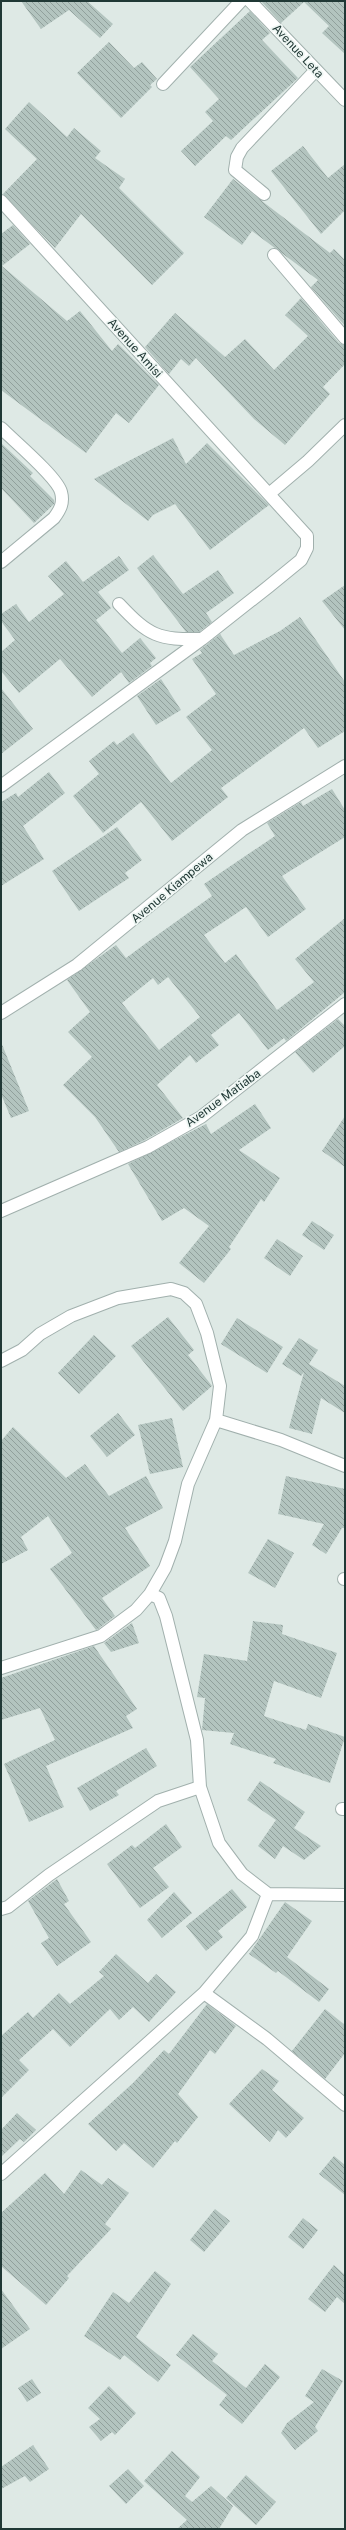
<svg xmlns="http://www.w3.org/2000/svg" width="346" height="2530" font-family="'Public Sans',sans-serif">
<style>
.building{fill:url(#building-back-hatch);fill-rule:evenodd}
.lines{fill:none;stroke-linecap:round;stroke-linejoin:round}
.minor-casing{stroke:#a1b0ad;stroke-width:14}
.minor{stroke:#fff;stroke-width:12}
.labels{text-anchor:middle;stroke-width:3.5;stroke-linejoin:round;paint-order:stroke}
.street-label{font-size:12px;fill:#203835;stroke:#eef6f3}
</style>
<defs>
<pattern id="building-back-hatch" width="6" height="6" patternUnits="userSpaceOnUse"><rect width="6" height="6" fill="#b3c4bf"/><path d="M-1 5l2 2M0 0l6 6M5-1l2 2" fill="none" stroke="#91a09c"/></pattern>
</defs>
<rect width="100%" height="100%" fill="#dee9e5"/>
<!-- building -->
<path class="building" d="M21 1H87L113 24 100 38 69 10 41 29Z
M261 1H345V54L322 33 329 26 304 2 281 23Z
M250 11 270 33 262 40 298 78 231 140 226 136 195 166 181 151 213 121 205 112 219 99 190 67Z
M109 42 134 68 142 62 157 79 150 85 152 87 121 118 77 73Z
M29 102 67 137 74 128 101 151 95 158 125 179 119 188 184 253 152 285 81 214 55 248 3 194 37 159 5 129Z
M303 146 328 178 345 164V210L321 234 271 171Z
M233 179 330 253 334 249 345 260V326L311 287 318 280 252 231 242 245 204 217Z
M13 225 30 244 2 266 67 321 80 311 112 351 118 344 159 385 129 423 116 413 86 453 1 390V234Z
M301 298 339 343 345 345V364L323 387 330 394 285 445 254 419 196 358 189 366 181 359 169 374 145 347 175 313 225 357 245 339 274 370 308 336 285 315Z
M173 438 186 464 207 443 269 505 210 550 175 504 153 515 148 521 94 479Z
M1 443 33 473 30 476 54 500V504L34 523 1 488Z
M153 555 183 594 218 570 234 593 206 613 212 622 199 632H186L137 568Z
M119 556 129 570 98 592 111 608 96 620 122 653 140 638 156 658 150 663 152 666 129 683 121 672 92 697 60 659 19 693 1 671V652L15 640 1 621V614L16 604 29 622 64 594 48 576 66 561 83 582Z
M345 585V630L322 601Z
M300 617 345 682V731L318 748 304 728 221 788 228 797 172 841 141 802 103 833 73 796 99 774 89 761 114 741 117 745 133 733 171 783 212 750 186 717 216 694 192 659 202 653 200 650 220 634 234 655 280 631Z
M161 679 181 710 156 725 137 696Z
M1 688 33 729 1 754Z
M49 772 65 793 23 826 44 859 1 886V802L16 793 18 797Z
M332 789 345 810V837L282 876 306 909 268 937 246 907 204 935 225 963 236 954 277 1010 314 982 295 959 345 918V992L286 1041 284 1038 268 1050 239 1013 211 1035 219 1045 196 1063 190 1055 157 1085 183 1118 145 1140 119 1152 95 1117 63 1085 92 1057 68 1032 90 1012 67 980 116 945 126 958 149 941 212 896 204 884 275 836 267 823 301 802 303 806ZM168 977 200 1017 159 1050 122 1003 153 978 158 985Z
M117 827 142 860 125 873 129 878 79 911 52 871Z
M338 1019 345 1026V1046L313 1073 295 1052Z
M1 1042 29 1111 11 1118 1 1094Z
M255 1104 271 1128 239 1150 280 1178 264 1202 261 1199 229 1247 231 1249 204 1283 179 1263 209 1226 184 1208 162 1221 128 1164 206 1124 211 1134Z
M345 1116V1167L322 1151Z
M312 1221 334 1235 324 1250 302 1235Z
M277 1239 303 1256 290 1276 264 1258Z
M168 1317 194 1350 188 1355 212 1386 183 1411 131 1346Z
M237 1318 283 1347 267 1373 221 1344Z
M94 1335 116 1356 79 1394 58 1373Z
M299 1338 318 1350 309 1364 345 1386V1413L321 1398 312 1434 289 1428 304 1372 301 1376 282 1364Z
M118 1413 135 1435 107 1457 90 1436Z
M172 1418 183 1467 150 1474 138 1425Z
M13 1427 66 1478 85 1464 109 1496 146 1476 163 1508 125 1528 150 1566 102 1598 115 1616 98 1629 96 1630 50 1569 72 1553 48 1516 21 1537 28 1550 1 1564V1441Z
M286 1476 345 1489V1528H342L326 1554 312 1545 324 1524 278 1514Z
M268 1539 294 1553 275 1588 248 1573Z
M253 1621 283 1625 282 1634 337 1653 321 1698 274 1681 264 1716 306 1730 308 1724 345 1737 330 1783 273 1763 276 1759 230 1744 234 1733 202 1730 205 1698 197 1697 204 1654 247 1661Z
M132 1623 139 1643 111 1652 104 1643Z
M94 1646 137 1709 126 1716 133 1728 46 1766 64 1807 29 1822 4 1764 55 1740 40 1708 1 1720V1678Z
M146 1748 157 1766 116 1791 119 1795 90 1811 77 1788Z
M260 1781 305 1812 294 1828 321 1846 304 1860 283 1846 275 1859 258 1846 276 1820 247 1800Z
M166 1824 182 1847 153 1868 169 1887 140 1908 107 1864 132 1845 135 1848Z
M57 1879 69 1901 64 1904 91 1942 57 1966 41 1943 49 1938 28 1901Z
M232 1889 247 1907 218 1931 223 1937 206 1951 186 1926Z
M174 1892 192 1913 162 1938 147 1920Z
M285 1902 312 1921 287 1957 329 1989 319 2002 278 1971 276 1973 249 1954Z
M116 1954 148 1983 156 1974 176 1992 149 2022 133 2007 119 2020 110 2009 70 2047 53 2029 19 2060 29 2070 1 2098V2036L28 2012 33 2018 59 1993 70 2004 104 1976 99 1972Z
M207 2004 236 2026 215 2054 210 2050 178 2094 198 2117 177 2143 175 2141 153 2168 124 2143 116 2151 88 2124 133 2083 164 2050 169 2054Z
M325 2009 345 2025V2053L325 2079 292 2051Z
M262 2069 279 2081 272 2090 304 2118 286 2138 278 2130 270 2142 229 2104Z
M17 2113 36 2130 24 2142 20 2139 1 2157V2130Z
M334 2156 345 2165V2195L319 2174Z
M81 2170 102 2185 108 2178 129 2193 105 2224 111 2229 67 2276 69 2278 46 2305 1 2266V2213L45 2173 64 2194Z
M215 2209 230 2221 204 2252 190 2240Z
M303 2218 318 2230 303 2249 288 2237Z
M334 2265 345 2275V2304L337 2297 325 2312 308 2299Z
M155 2271 171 2284 136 2337 171 2365 158 2382 124 2355 120 2360 84 2336 113 2292 129 2303Z
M1 2289 30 2329 1 2349Z
M193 2334 218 2354 212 2361 246 2388 265 2364 280 2377 242 2424 219 2405 227 2395 176 2355Z
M322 2369 343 2381 315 2427 318 2431 295 2450 281 2433 287 2423 314 2402 305 2396Z
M32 2379 41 2393 27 2402 18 2388Z
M109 2386 136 2413 115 2435 112 2432 101 2441 89 2427 100 2419 88 2408Z
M33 2445 49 2469 30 2482 25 2476 1 2489V2467Z
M172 2451 200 2477 185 2496 192 2502 211 2486 233 2506 219 2529H177L187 2520 144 2481Z
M128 2469 144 2486 126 2504 109 2486Z
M246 2475 276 2502 256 2525 226 2498Z"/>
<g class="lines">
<defs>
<path id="minor" d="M250 1 345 100
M163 84 241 1
M264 194 235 170 237 157 242 148 316 70
M1 201 307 536V548L301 560 268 587 202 639 1 786
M274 255 345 338
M1 428C14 441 57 477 61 492 64 503 60 510 54 518L1 562
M269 494 308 461 345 425
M119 604C149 636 158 640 202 639
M1 1013 77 965 242 830 345 766
M1 1211 148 1147 201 1117 345 1004
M1 1361 22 1350 40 1334 71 1316 118 1298 171 1289 184 1293 196 1304 207 1333 220 1386 216 1420 188 1484 175 1541 165 1568 150 1594 136 1610 101 1636 1 1668
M216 1420 281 1440 345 1466
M344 1579H345
M200 1787 219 1843 242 1874 268 1894 345 1895
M342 1809H345
M1 1909 8 1907 49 1875 158 1801 200 1787 197 1740 166 1616 159 1598 150 1594
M204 1993 267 2039 345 2105
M1 2174 204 1993 252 1936 268 1894"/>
</defs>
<!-- minor casing -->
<use href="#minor" class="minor-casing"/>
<!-- minor -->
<use href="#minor" class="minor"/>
</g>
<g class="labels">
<!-- street labels -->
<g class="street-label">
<text transform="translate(298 51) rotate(47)" y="4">Avenue Leta</text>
<text transform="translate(135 348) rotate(48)" y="4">Avenue Amisi</text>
<text transform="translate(172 888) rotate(-40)" y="4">Avenue Kiampewa</text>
<text transform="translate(223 1098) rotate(-36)" y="4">Avenue Matiaba</text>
</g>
</g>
<!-- border -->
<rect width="346" height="2530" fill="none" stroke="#203835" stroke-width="4"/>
</svg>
